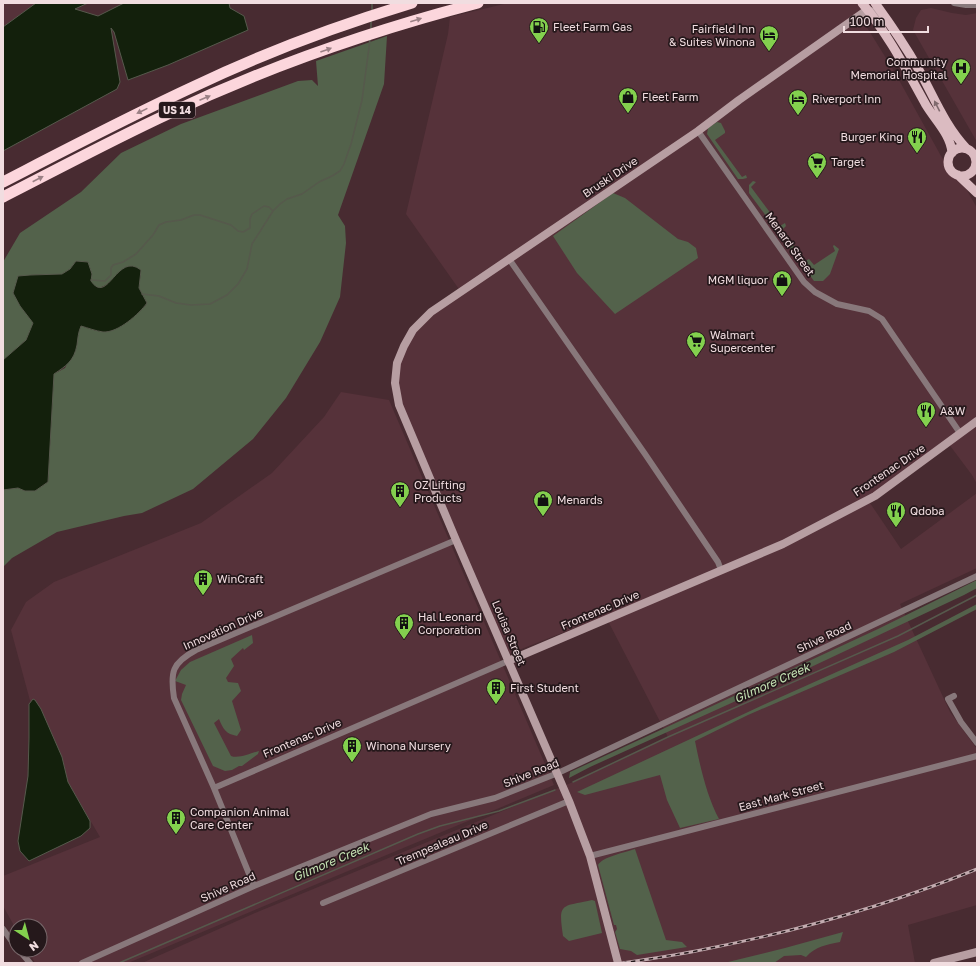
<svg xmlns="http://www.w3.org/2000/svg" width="980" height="966" font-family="'Golos Text',sans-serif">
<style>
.built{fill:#56323a}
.green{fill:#53624b}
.water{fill:#13200c;stroke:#56594c}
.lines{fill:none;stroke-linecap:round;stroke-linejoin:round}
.stream{stroke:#56594c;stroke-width:1.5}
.street{stroke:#88787b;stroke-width:6}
.secondary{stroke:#b79ea2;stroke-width:8}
.primary{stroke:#dbbbc1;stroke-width:9}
.highway{stroke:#fcd6dc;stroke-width:11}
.rail-casing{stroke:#c2abaf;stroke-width:3}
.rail{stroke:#25181b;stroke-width:1.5;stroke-dasharray:4.5;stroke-linecap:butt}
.oneway{fill:#9b8085}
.oneway2{fill:#806a6e}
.labels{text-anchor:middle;stroke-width:3.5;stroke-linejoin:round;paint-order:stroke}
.shield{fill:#25181b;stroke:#b4a2a5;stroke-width:1}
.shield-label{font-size:10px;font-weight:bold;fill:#f1dde0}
.poi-label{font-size:11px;fill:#f1dde0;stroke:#25181b;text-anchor:start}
.street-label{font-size:11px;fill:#f1dde0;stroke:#25181b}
.water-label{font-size:12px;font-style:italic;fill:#c6e4b5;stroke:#25181b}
</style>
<rect width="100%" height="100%" fill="#482b31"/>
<!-- built -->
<path class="built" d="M3 3H36L3 27Z
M508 3H875L858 13 894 71 941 156 956 179 964 185 977 208V484L972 475 948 443 870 503 901 549 977 493V568L900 604 950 712 977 749V905L908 925 915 963H142L255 913 573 782 668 737 608 621 709 575 506 655 399 405 397 363 413 330 461 292 406 214 448 34 450 17Z
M931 8 952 13 966 15 977 13V142L913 30 916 18 921 10Z
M341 392 389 400 554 785 128 963H35L28 950H40V926H16V929L3 906V876L100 837 43 740 32 708 11 630 26 602 54 582 201 523 272 473 324 417Z"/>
<!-- green -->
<path class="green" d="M387 36 384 84 338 215 345 226 346 243 340 297 320 342 286 398 253 439 193 489 142 513 124 516 57 532 12 558 3 567V490L18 488 25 491H35L48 482 54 374 65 368 77 344V336L81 326C88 328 96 331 103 332 117 332 140 314 147 303L139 288 141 270 118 273C113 279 98 297 91 281 89 276 89 268 88 262L76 261 70 269 62 274 30 275 33 323 26 340 3 360V262L20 233 81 192 121 153 181 124 298 81 312 80 318 86 316 61Z
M717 122 721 123 725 131V133L715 140 742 177 746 175 747 178 743 179H738L707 134 708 128Z
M753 181 756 182 751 187 780 226 785 223 786 226 782 230 805 261 809 259 814 265 835 251 833 246 834 245 839 249 830 274 823 281H814L749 193V185Z
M613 193 625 198 678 239 688 242 696 248 698 258 615 314 577 273 553 236Z
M977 580V588L964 595 809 668 590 767 569 778 570 772 878 629Z
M977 604V609L894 652 748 715 695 741C700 766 707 797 719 819L680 828 667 800 660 775 585 795 577 792 763 705 908 640Z
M252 635 253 643 244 650 243 648 231 659 234 666 226 678 228 682 238 683 241 691 232 701 241 730 237 736C226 734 223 729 219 719L214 723 231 756C239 759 251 753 259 751L258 754 242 766H239L232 770 225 771 213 766 181 700 182 694 186 685 175 681 181 670 190 662Z
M635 849 666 940 682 942 687 947 637 955 631 951 620 949 615 932 617 929 616 925H614L598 865C602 857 626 852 635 849Z
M592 900 595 901 602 933 569 941 563 936C558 902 561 907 592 900Z
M843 932 840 942C826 945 816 946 806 957L801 955 784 956 774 963H730L728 962 785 948Z"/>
<!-- water -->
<path class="water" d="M36 3H88L75 9 98 16 124 3H229L230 8 244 16 248 30 168 65 128 80 114 32 111 28 120 82 117 89 3 151V27Z
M76 261 88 262 92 274 91 281C108 306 117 251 141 270L139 288 147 303C139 314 118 333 103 332 96 331 88 328 81 326 78 333 78 338 77 345 74 361 66 366 54 374L48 482 35 491H25L18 488 3 490V360L26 340 33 323 20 306 13 293 18 276 30 275 62 274 70 269Z
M33 699 35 700 41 709 62 757 68 782 90 821V828L81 836 29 861 20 851 18 841 28 776 29 738V704Z"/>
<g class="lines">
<!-- stream -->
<path class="stream" d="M372 10V3
M371 30V20
M91 280 105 281 111 275V268L113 265 123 262 136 254 153 235 159 225 166 222 181 220 194 215H200L231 225 238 231 243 232 250 228V219L252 214 264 206 269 207 273 211
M142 294 159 296 176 303 191 305 210 304 227 295 238 284 247 269 252 244 273 211 280 204 287 199 302 194 319 182 332 176 340 171 344 164 351 144 362 100 370 40
M573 782 668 737 898 636 977 595
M119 963 418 834 440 826 499 811 555 790"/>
<!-- street -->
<path class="street" d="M954 3 966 5H977
M698 131 804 282 815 292 837 304 869 311 882 319 960 433
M509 259 645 454 718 562 721 570
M954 696 948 699 961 722 977 743
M214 788 508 661
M590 856 977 756
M254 886 214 788 174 698C170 672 172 663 196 650L456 540
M323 903 569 801
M3 929 16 947
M19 950 30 963
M82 963 254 886 431 814 495 798 558 773 977 576"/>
<!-- secondary -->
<path class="secondary" d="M508 661 783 544 875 496 977 421
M618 963 590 856 569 801 456 540 399 405 395 383 397 363 404 346 413 330 431 312 698 131 739 100 867 10 877 13 884 22
M934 963 977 952"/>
<!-- primary -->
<path class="primary" d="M862 3C888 34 906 69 926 105 935 120 951 135 952 153
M875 3C891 25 906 47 919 70 934 97 945 126 967 149
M948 162a14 14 0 1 1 28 0a14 14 0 1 1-28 0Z
M958 175 977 193"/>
<!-- highway -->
<path class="highway" d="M3 182C67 149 130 116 195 86 264 53 339 25 412 3
M3 197C58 169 112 140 168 114 265 68 374 30 478 3"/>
<defs>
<path id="rail" d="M622 963C650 959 678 955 706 949 798 931 889 905 977 869"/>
</defs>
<!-- rail casing -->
<use href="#rail" class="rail-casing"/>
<!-- rail -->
<use href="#rail" class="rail"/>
</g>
<!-- one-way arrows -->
<defs><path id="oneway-solid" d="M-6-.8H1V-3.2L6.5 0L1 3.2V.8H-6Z"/></defs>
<g class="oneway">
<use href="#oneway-solid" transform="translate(416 20) rotate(-17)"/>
<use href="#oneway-solid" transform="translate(326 50) rotate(-20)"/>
<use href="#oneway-solid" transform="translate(205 98) rotate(-23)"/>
<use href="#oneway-solid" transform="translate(142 111) rotate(154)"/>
<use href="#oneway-solid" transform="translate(38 179) rotate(-27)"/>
</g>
<use class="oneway2" href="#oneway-solid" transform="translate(937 106) rotate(-117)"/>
<!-- icons -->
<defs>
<symbol id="fuel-pin" viewBox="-11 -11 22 30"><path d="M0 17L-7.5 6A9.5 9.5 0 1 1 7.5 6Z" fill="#83d04e" stroke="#25181b"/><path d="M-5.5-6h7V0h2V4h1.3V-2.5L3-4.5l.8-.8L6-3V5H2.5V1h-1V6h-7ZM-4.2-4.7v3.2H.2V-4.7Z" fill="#111"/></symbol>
<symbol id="hotel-pin" viewBox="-11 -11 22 30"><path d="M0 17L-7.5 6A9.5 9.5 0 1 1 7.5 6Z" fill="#83d04e" stroke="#25181b"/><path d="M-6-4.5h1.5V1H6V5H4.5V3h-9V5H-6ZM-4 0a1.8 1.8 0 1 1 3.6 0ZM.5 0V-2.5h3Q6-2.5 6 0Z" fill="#111"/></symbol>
<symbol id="hospital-pin" viewBox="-11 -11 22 30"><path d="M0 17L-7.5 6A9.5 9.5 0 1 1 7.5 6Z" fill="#83d04e" stroke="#25181b"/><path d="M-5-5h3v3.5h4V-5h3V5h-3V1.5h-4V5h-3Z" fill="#111"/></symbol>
<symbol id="shop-pin" viewBox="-11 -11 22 30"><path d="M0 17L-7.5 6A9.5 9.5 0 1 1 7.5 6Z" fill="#83d04e" stroke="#25181b"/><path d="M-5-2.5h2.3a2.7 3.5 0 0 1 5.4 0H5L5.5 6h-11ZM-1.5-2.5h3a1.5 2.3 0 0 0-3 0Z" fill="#111"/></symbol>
<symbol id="restaurant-pin" viewBox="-11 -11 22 30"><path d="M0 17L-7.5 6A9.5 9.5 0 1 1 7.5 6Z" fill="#83d04e" stroke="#25181b"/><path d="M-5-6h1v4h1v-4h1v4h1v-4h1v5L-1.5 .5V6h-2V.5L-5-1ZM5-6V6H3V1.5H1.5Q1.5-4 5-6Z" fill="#111"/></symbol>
<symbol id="supermarket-pin" viewBox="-11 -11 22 30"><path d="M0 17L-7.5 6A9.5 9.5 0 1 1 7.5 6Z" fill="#83d04e" stroke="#25181b"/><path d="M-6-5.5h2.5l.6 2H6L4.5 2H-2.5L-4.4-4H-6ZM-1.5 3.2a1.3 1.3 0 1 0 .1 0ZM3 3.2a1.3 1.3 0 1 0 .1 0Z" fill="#111"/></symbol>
<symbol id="building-pin" viewBox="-11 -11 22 30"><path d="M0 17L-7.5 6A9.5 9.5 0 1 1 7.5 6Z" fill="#83d04e" stroke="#25181b"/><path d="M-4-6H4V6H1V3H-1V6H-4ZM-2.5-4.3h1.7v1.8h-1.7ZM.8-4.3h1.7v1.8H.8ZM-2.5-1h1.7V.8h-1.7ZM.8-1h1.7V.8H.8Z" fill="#111"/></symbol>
</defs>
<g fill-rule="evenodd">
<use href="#fuel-pin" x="528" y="16" width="22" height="30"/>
<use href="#hotel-pin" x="758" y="24" width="22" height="30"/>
<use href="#hospital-pin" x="950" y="57" width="22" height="30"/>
<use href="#shop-pin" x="617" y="86" width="22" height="30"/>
<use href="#hotel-pin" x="787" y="88" width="22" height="30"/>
<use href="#restaurant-pin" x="906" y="126" width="22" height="30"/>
<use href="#supermarket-pin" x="806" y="151" width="22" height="30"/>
<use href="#shop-pin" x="771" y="269" width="22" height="30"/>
<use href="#supermarket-pin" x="685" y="330" width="22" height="30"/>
<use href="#restaurant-pin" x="915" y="400" width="22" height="30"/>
<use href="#building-pin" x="389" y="480" width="22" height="30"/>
<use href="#shop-pin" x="532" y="489" width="22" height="30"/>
<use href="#restaurant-pin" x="885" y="500" width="22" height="30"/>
<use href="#building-pin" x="192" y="568" width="22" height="30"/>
<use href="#building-pin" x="393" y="612" width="22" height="30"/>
<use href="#building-pin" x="485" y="677" width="22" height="30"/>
<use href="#building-pin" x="341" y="735" width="22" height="30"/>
<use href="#building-pin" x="165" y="807" width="22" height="30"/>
</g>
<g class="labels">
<!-- shield labels -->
<rect class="shield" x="159" y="102" width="36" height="16" rx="3"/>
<g class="shield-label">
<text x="177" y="114">US 14</text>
</g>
<!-- poi labels -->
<g class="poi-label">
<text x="553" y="31">Fleet Farm Gas</text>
<text x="755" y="33" text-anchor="end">Fairfield Inn<tspan x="755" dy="13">&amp; Suites Winona</tspan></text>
<text x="947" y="66" text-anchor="end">Community<tspan x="947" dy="13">Memorial Hospital</tspan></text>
<text x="642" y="101">Fleet Farm</text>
<text x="812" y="103">Riverport Inn</text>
<text x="903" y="141" text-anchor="end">Burger King</text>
<text x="831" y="166">Target</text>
<text x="768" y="284" text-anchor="end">MGM liquor</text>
<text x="710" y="339">Walmart<tspan x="710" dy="13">Supercenter</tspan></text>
<text x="940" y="415">A&amp;W</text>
<text x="414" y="489">OZ Lifting<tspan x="414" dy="13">Products</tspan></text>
<text x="557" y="504">Menards</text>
<text x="910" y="515">Qdoba</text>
<text x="217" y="583">WinCraft</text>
<text x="418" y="621">Hal Leonard<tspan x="418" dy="13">Corporation</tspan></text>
<text x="510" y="692">First Student</text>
<text x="366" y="750">Winona Nursery</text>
<text x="190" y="816">Companion Animal<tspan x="190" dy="13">Care Center</tspan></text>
</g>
<!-- street labels -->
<g class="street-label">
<text transform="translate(610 177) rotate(-34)" y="4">Bruski Drive</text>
<text transform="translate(790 244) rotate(54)" y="4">Menard Street</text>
<text transform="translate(889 470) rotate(-34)" y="4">Frontenac Drive</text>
<text transform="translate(600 610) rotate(-23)" y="4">Frontenac Drive</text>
<text transform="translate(223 629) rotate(-24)" y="4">Innovation Drive</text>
<text transform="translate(509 633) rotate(67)" y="4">Louisa Street</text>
<text transform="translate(824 637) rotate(-25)" y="4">Shive Road</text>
<text transform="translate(302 738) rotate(-23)" y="4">Frontenac Drive</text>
<text transform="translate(531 773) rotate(-22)" y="4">Shive Road</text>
<text transform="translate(781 796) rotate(-15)" y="4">East Mark Street</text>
<text transform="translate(442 843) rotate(-23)" y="4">Trempealeau Drive</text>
<text transform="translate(228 887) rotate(-24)" y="4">Shive Road</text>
</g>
<!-- water labels -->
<g class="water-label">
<text transform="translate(772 683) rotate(-24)" y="4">Gilmore Creek</text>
<text transform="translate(331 862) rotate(-23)" y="4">Gilmore Creek</text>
</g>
</g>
<!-- border -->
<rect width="980" height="966" fill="none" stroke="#f1dde0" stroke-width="8"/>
<!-- north arrow -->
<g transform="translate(28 938) rotate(144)"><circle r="19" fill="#25181b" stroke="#77676a"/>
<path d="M0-3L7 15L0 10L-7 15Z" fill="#83d04e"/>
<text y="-6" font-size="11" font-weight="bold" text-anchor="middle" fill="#f1dde0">N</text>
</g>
<!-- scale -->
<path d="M844 26v6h84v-6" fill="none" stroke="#f1dde0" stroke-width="2"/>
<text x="850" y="26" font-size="12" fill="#f1dde0" stroke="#25181b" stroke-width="3" paint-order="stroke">100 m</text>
</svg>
